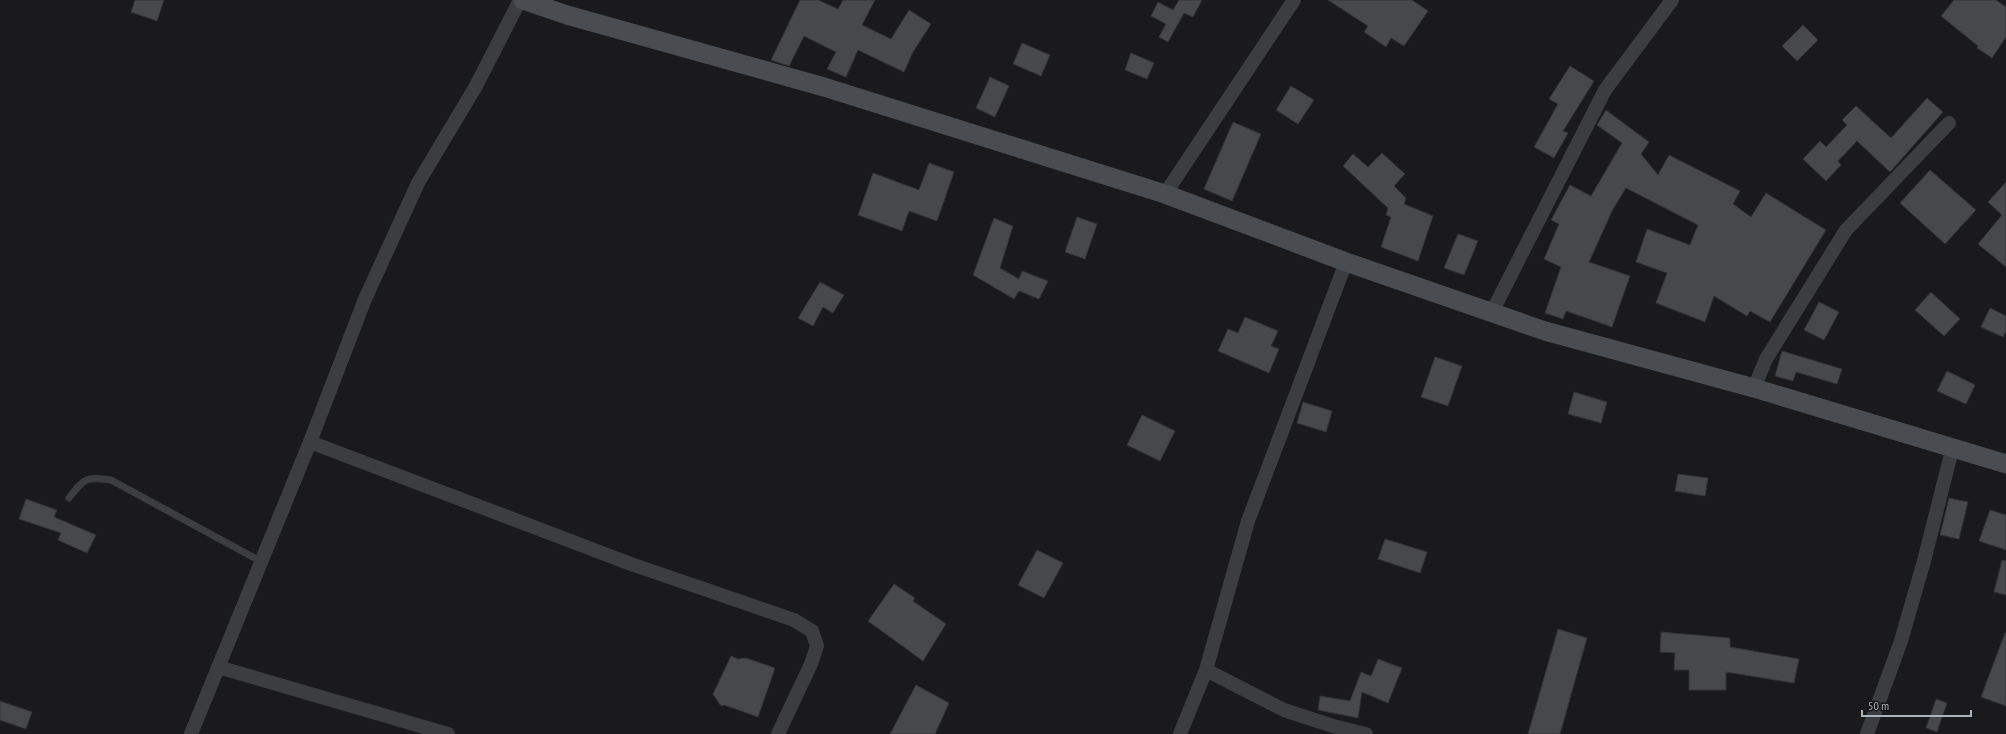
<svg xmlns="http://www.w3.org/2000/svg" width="2006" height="734" font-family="'PT Sans Narrow',sans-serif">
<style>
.building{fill:#47484c;stroke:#343437}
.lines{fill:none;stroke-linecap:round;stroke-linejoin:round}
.lane{stroke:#3b3d40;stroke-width:7}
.street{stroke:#3b3d40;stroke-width:14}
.secondary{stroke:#494c50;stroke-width:19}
</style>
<rect width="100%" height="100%" fill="#1a1a1c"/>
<!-- building -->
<path class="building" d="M135 0H164L157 21 131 12Z
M800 0H818L838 9 843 0H875L862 25 891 39 909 10 931 24 913 52 904 72 858 50 846 77 827 69 836 52 804 36 789 66 771 60Z
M1179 0H1202L1193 17 1184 13 1168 42 1159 37 1166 24 1151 16 1158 2 1173 10Z
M1328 0H1412L1428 11 1404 46 1391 38 1386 47 1364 32 1368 26Z
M1954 0H1996L2006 7V37L1992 58 1977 48 1978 46 1941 16Z
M1803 25 1818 40 1797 61 1782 46Z
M1022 43 1050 55 1041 76 1013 64Z
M1131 53 1154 63 1147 79 1125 70Z
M1570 66 1594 81 1563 131 1568 133 1554 158 1534 147 1558 104 1549 99Z
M990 77 1009 86 995 117 976 108Z
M1291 86 1314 100 1298 124 1276 110Z
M1927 98 1943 112 1890 172 1857 141 1838 161 1841 165 1826 181 1803 159 1820 141 1826 147 1847 125 1842 120 1856 106 1891 138Z
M1606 110 1649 142 1641 154 1658 175 1669 155 1740 191 1733 204 1751 217 1766 193 1826 230 1770 322 1750 311 1747 316 1714 296 1705 322 1656 303 1667 273 1636 262 1647 229 1690 245 1698 225 1626 188 1613 209 1589 262 1630 276 1612 327 1566 311 1563 319 1545 313 1561 267 1544 259 1559 224 1551 220 1570 185 1591 196 1622 143 1597 125Z
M1233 122 1261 134 1232 201 1204 189Z
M1382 153 1405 174 1394 186 1406 198 1404 204 1433 216 1418 261 1381 247 1391 217 1386 215 1388 208 1343 166 1353 154 1368 167Z
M929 163 954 172 937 221 909 211 902 231 858 215 873 173 919 190Z
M1930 170 1976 210 1945 244 1900 203Z
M2006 182V267L1978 244 2002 215 1988 202Z
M1077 217 1097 224 1085 259 1065 252Z
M994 218 1013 226 1000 268 1019 279 1022 271 1048 281 1039 299 1019 291 1014 299 973 275Z
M1458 234 1478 241 1464 275 1444 268Z
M820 282 844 295 833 313 823 307 813 326 798 318Z
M1931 292 1960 319 1944 336 1915 310Z
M1819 302 1839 312 1824 340 1804 330Z
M1990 308 2006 316V331L2003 337 1981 327Z
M1245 317 1278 331 1271 346 1279 349 1269 373 1218 351 1228 329 1238 333Z
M1782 351 1842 369 1837 384 1796 372 1793 381 1775 376Z
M1435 357 1462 366 1448 406 1421 397Z
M1947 371 1975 385 1966 404 1937 391Z
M1574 392 1607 402 1601 423 1568 414Z
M1303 402 1332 411 1326 432 1297 423Z
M1142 415 1175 431 1160 461 1127 445Z
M1678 474 1708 478 1705 496 1675 491Z
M1949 498 1968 502 1959 539 1940 535Z
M26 499 57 510 54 517 96 535 87 553 58 540 61 533 19 519Z
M1990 510 2006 515V550L1979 541Z
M1385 539 1427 552 1420 573 1378 559Z
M1037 550 1063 563 1044 598 1018 585Z
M2002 560 2006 561V595L1994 592Z
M894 584 915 598 913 601 946 624 923 661 868 621Z
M1558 629 1587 638 1560 734H1528Z
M1661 632 1730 638V647L1799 659 1794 683 1726 672V690H1689V670H1674L1675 653 1660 652Z
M2005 633H2006V706L1981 697Z
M731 656 738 659 746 658 775 668 758 717 724 705 721 706 713 694Z
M1378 659 1402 668 1388 703 1362 692 1358 718 1318 710 1320 696 1350 701 1361 672 1371 676Z
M916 685 949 703 935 734H890Z
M1936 699 1947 703 1937 732 1926 728Z
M0 701 32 712 26 729 0 720Z"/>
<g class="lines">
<!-- lane -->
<path class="lane" d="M69 498C85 477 86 477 111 480L262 562"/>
<!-- street -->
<path class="street" d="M1165 194 1294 0
M1492 312 1605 90 1672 0
M1754 388 1766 359 1846 230 1949 123
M310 442 631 564 794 620 812 631 817 646 811 664 778 734
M218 667 448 734
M1206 670 1284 710 1333 726 1366 734
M191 734 310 442 365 299 418 183 476 86 520 0
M1180 734 1206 670 1248 521 1346 262
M1867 734 1901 641 1924 561 1953 446"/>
<!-- secondary -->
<path class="secondary" d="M523 0 567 15 824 87 1165 194 1346 262 1545 331 1754 388 2006 464"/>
</g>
<!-- scale -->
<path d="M1862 710v6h109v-6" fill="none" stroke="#adb3ba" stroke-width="2"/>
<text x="1868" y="710" font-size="12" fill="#adb3ba" stroke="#151517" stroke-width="3" paint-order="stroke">50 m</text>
</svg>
